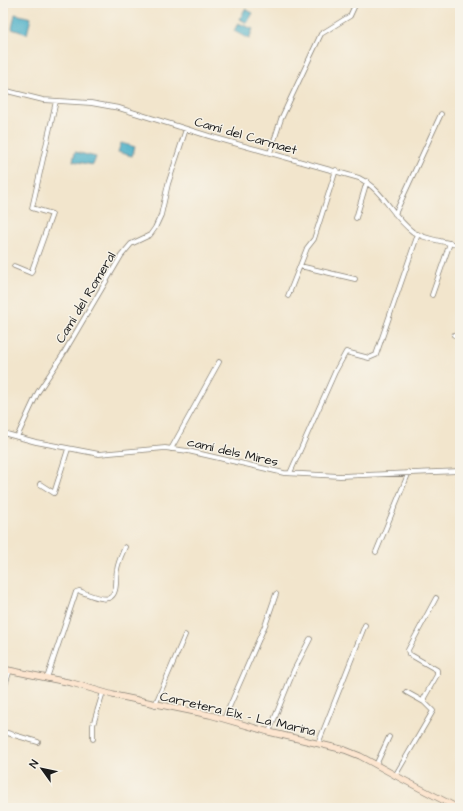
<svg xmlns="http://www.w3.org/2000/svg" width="463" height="811" font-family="'Architects Daughter',sans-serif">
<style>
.water{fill:#48afc7;stroke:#326672}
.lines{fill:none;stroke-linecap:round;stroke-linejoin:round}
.street-casing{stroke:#878074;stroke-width:5.5}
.secondary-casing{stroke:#878074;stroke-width:7}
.street{stroke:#fff;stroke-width:4}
.secondary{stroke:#fce5cf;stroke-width:5.5}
.labels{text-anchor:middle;stroke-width:3;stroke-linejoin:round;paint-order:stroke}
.street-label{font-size:13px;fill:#1c1c1c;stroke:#f7f3e8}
</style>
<rect width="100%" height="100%" fill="#f7f3e8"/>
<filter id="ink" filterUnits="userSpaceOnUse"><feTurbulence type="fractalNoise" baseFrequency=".025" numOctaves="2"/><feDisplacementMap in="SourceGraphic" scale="8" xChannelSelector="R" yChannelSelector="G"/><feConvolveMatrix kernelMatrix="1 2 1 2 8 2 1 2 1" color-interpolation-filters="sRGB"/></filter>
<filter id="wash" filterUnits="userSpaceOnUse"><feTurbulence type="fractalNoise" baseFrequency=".012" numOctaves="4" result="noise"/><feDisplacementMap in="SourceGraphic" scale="16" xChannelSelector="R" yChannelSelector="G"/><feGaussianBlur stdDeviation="0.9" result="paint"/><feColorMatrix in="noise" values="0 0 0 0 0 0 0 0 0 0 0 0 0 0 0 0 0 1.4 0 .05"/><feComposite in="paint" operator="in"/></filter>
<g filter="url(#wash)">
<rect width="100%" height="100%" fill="#f2e5cc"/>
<!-- water -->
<path class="water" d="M245 9 253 13 247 23 240 19Z
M15 14 31 18 27 34 12 29Z
M238 23 253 29 249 39 234 31Z
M121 143 135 147 132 156 118 152Z
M75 152 96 157 93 165 73 161Z"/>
</g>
<g filter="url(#ink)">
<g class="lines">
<defs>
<path id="street" d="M3 90 43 100 91 103 119 108 209 136 359 178C385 191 391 216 413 232 425 240 446 241 460 246
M270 153 281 119 321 34 350 16 356 3
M395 214 441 114
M356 218 367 181
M14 266 31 273 52 214 32 208 56 101
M300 266 355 279
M432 295 450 243
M288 296 307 248 314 239 336 170
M454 335 460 337
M3 433 36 442 99 454 165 448 188 451 284 473 340 476 460 471
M17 437 38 392 62 356 121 256 131 244 150 235 155 228 161 215 168 184 186 129
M171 449 219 362
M290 473 335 372 346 352 369 358 376 355 418 234
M40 484 54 493 68 449
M376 552 409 472
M47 678 76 592 79 591C86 593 101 601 109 598 119 594 115 576 117 570 118 562 122 554 125 547
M3 691 10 670
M406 692 424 702
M155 705 185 635
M224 719 266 623 276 594
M4 732 38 742
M269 732 294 670 310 639
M93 739V725L103 692
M318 744 365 625
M376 765 389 737
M395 776 433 711 424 702V698L437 675V670L409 654 408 650 436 598"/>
<path id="secondary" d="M3 669 72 683 113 695 210 715 269 732 345 750 360 756 402 779 458 808"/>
</defs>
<!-- street casing -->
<use href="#street" class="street-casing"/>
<!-- secondary casing -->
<use href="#secondary" class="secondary-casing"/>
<!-- street -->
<use href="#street" class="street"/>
<!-- secondary -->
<use href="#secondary" class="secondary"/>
</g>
</g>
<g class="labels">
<!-- street labels -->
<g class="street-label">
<text transform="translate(246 135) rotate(16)" y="5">Camí del Carmaet</text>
<text transform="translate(85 297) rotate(-59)" y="5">Camí del Romeral</text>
<text transform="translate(233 451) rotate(13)" y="5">camí dels Mires</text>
<text transform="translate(238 713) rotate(13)" y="5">Carretera Elx - La Marina</text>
</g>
</g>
<!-- margin -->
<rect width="463" height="811" fill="none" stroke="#f7f3e8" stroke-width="16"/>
<!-- north arrow -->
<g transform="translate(42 769) rotate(303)" stroke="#f7f3e8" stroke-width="3" paint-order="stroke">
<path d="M0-3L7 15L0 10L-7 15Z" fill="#1c1c1c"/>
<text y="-6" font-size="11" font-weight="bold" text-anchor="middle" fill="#1c1c1c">N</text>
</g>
</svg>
